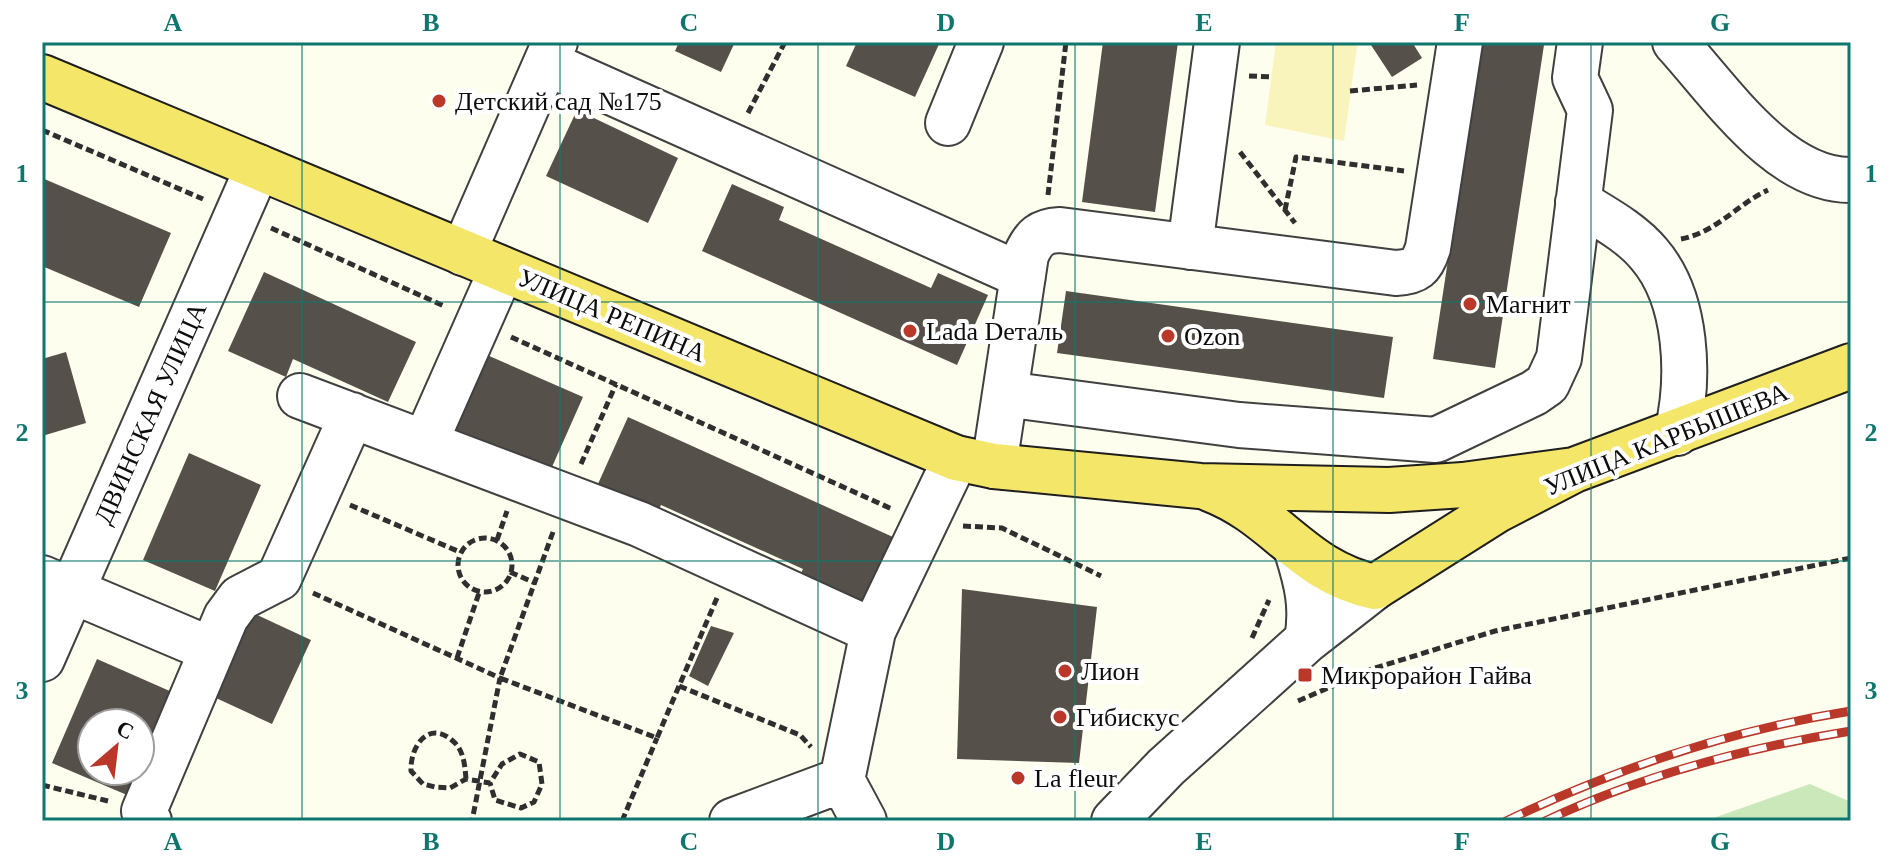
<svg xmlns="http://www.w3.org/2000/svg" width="1893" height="863" font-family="'Times New Roman',serif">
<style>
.green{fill:#cae8b9}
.sand{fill:#f9f4bc}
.building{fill:#56504a}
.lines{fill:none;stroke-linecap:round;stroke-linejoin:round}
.minor-casing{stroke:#404040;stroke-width:48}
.major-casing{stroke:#1e1e1e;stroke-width:48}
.path{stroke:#2f2f2f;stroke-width:5;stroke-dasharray:8 4;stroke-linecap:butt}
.minor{stroke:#fff;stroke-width:44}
.major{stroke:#f4e668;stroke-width:44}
.rail-casing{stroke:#b9382a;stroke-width:9}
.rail{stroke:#fff;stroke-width:6;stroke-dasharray:18;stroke-linecap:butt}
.grid{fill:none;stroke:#0f766e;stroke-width:2;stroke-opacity:0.55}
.poi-dot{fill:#b9382a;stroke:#fff;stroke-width:3}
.labels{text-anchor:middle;stroke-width:8;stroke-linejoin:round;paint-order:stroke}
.poi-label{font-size:26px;fill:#0d0d0d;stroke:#fff;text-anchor:start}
.street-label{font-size:26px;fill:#0d0d0d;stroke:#fff}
.neatline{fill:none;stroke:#0f766e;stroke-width:3}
.grid-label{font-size:26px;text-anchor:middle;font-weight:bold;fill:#0f766e}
</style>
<rect width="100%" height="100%" fill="#fefeee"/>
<!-- green -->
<path class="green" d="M1810 784 1851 802V821H1705Z"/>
<!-- sand -->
<path class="sand" d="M1276 42H1346L1357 46 1344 141 1265 125Z"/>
<!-- building -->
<path class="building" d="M679 42H735L721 72 675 51Z
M857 42H940L915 97 846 66Z
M1103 42H1178L1155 212 1082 202Z
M1369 42H1412L1422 58 1392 77Z
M1481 42 1544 45 1495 368 1433 359Z
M577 110 678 158 648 223 546 176Z
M42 178 171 233 139 307 42 266Z
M732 184 784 207 779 220 931 288 938 273 988 295 957 365 702 251Z
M264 272 416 342 388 402 293 359 286 377 228 351Z
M1066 291 1393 337 1384 398 1057 353Z
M66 352 86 423 42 436V359Z
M480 352 583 397 548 476 445 430Z
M628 417 893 537 858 614 795 586 803 569 661 505 653 522 593 495Z
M189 453 261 485 215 591 143 560Z
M962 589 1097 607 1079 763 957 759Z
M242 608 311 640 272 724 203 692Z
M711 626 734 633 708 686 689 676Z
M97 659 172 692 140 765V723H92V771H138L127 795 52 763Z"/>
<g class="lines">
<defs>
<path id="minor" d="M1675 42C1720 91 1779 181 1851 180
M546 63 1023 276
M948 123 981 42
M1578 202C1602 217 1631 232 1649 254 1688 299 1690 378 1677 433
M1190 247 1217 42
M463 253 555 42
M1005 394 1239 425 1436 440 1534 393 1547 384 1559 358 1590 110 1575 78 1580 42
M300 396 639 524 873 631
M425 443 502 269
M994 466 1026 255C1034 237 1041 231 1060 230L1396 273C1416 272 1422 267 1428 248L1460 42
M1297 551C1307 583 1313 607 1307 640
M42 578 212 650
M42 659 258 167
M842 780 864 821
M149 821 144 811 226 617 240 598 279 578 352 415
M732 821 842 780 873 631 956 458
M1114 821 1166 767 1307 640 1375 587"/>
<path id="major" d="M42 77 956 458 994 466 1200 486 1389 490 1463 485 1574 470
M1210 489C1278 515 1301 571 1375 587L1497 510 1574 470 1851 366"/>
</defs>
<!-- minor casing -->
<use href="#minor" class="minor-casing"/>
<!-- major casing -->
<use href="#major" class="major-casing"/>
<!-- path -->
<path class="path" d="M1249 76 1272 77
M1350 91 1417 85
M748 113 785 42
M42 130 203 199
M1240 152 1295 223
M1048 195 1066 42
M1285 210 1296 157 1404 171
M271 228 444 306
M1681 239C1717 232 1736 205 1768 190
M511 337 892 509
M581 464 616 384
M350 505 460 552
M963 526 1002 528 1101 576
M553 532 500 678 657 738 679 686
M458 565a27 27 0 1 1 54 0a27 27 0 1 1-54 0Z
M497 540 507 511
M510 572 535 583
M313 593 500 678 472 821
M717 598 679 686 800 735 811 747
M1252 638 1269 600
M457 658 479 593
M1298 701 1372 669 1495 631 1851 558
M466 779C465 767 464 752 455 743 430 718 410 745 411 771L423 784 435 787 450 788 466 779 490 783 502 764 520 754 539 762 542 784 534 802 521 808 495 800 490 783
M42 785 108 801
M622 821 657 738"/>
<!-- minor -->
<use href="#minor" class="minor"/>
<!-- major -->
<use href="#major" class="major"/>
<defs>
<path id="rail" d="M1506 821C1617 768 1730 730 1851 711
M1545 821C1642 775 1745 748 1851 731"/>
</defs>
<!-- rail casing -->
<use href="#rail" class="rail-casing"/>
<!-- rail -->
<use href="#rail" class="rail"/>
</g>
<!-- grid -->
<path class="grid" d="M302 42V821M560 42V821M818 42V821M1075 42V821M1333 42V821M1591 42V821M42 302H1851M42 561H1851"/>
<!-- markers -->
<g class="poi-dot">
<circle cx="439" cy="101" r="8"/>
<circle cx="1470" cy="304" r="8"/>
<circle cx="910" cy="331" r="8"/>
<circle cx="1168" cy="336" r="8"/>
<circle cx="1065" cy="671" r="8"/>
<rect x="1297" y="667" width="16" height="16" rx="4"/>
<circle cx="1060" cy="717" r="8"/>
<circle cx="1018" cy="778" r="8"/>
</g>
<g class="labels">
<!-- poi labels -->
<g class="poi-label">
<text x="455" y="110">Детский сад №175</text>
<text x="1486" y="313">Магнит</text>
<text x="926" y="340">Lada Dеталь</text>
<text x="1184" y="345">Ozon</text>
<text x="1081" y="680">Лион</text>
<text x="1321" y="684">Микрорайон Гайва</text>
<text x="1076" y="726">Гибискус</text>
<text x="1034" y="787">La fleur</text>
</g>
<!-- street labels -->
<g class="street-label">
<text transform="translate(612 315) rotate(23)" y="9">УЛИЦА РЕПИНА</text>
<text transform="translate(150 413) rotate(-66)" y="9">ДВИНСКАЯ УЛИЦА</text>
<text transform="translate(1666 439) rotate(-22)" y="9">УЛИЦА КАРБЫШЕВА</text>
</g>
</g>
<!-- border -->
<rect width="1893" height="863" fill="none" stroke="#ffffff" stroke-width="88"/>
<!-- north arrow -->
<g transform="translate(116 747) rotate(28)"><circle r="38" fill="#ffffff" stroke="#9e9e9e" stroke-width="2"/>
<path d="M0-6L14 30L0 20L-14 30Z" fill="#b9382a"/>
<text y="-12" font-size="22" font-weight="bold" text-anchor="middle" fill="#0d0d0d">С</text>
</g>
<rect x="44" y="44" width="1805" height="775" class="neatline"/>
<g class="grid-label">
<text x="173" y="31">A</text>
<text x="431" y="31">B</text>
<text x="689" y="31">C</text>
<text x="946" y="31">D</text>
<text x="1204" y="31">E</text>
<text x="1462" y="31">F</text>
<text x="1720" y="31">G</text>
<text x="22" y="182">1</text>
<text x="1871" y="182">1</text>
<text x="22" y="441">2</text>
<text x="1871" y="441">2</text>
<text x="22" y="699">3</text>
<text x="1871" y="699">3</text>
<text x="173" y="850">A</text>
<text x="431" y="850">B</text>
<text x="689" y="850">C</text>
<text x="946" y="850">D</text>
<text x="1204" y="850">E</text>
<text x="1462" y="850">F</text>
<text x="1720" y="850">G</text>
</g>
</svg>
